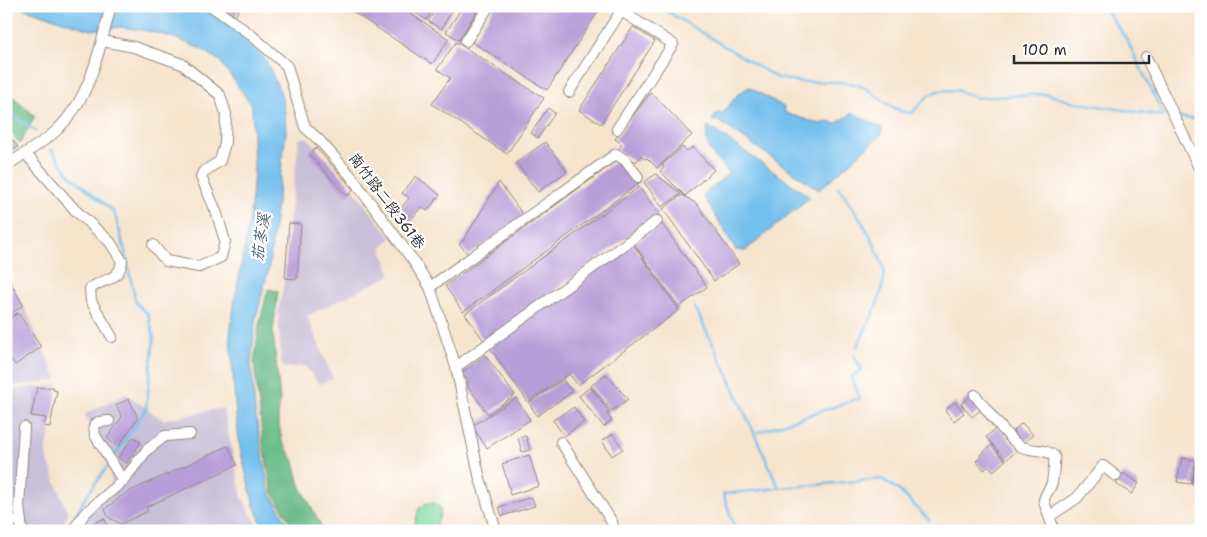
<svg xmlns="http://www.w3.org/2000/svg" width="1207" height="537" font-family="'Shantell Sans','LXGW WenKai TC',sans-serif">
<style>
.industrial{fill:#c8bfd8}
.green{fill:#81daa0;stroke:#568266}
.forest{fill:#68ba86;stroke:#4a7258}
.water{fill:#73bfed;stroke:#4f758c}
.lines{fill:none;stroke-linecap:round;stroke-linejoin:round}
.stream{stroke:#73bfed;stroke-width:2.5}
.building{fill:#b79ed8}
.minor-casing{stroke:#90887c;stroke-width:12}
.minor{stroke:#fff;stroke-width:10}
.labels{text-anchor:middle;stroke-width:4.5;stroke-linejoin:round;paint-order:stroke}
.street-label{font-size:15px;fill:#2b2b2b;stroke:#fff}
.water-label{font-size:16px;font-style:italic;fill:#445f6f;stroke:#fff}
</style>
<rect width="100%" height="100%" fill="#fff"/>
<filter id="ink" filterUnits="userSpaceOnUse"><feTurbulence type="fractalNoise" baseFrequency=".02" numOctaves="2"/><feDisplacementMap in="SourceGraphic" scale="10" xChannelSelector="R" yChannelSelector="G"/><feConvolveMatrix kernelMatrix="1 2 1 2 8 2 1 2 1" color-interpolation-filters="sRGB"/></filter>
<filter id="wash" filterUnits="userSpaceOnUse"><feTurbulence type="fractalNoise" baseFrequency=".0096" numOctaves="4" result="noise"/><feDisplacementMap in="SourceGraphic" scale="20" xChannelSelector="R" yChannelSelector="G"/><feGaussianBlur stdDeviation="1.12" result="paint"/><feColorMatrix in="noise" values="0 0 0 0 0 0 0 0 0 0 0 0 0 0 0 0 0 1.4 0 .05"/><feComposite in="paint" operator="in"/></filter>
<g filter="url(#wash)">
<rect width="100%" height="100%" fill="#f6e4cd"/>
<!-- industrial -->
<path class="industrial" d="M307 137 354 190 391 238 381 248 391 275 307 316 333 379 319 384 305 366 284 368 281 361 278 312 285 278 289 223 299 139Z
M6 274 24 306 57 380 6 387Z
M58 384 46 455 68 514 59 531H6V391Z
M126 394 163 420 223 408 242 497 260 531H74L112 485 111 476 106 462 85 414Z"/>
<!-- green -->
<path class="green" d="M426 503H434L440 507V516L434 531H420L414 528 419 508Z"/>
<!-- forest -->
<path class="forest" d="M6 90 35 116 20 144 6 127Z
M268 289 278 291 273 332 280 399 278 418 282 441 294 461 300 485 324 531H295L272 491 263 443 254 363 259 325Z"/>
<!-- water -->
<path class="water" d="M16 6H200L230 25 266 60 281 94 285 112 286 131 269 267 255 322 251 363 255 411 269 490 291 531H265L254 506 240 448 236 416 230 335 235 299 250 216 254 173 252 106 220 61 205 51 178 39 148 31 120 27 91 30Z
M749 87 784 107 785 113 820 124 831 121 835 124 853 113 882 128V134L819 190 717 120 712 121 716 114 723 113 738 94Z
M708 126 810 197 745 251 736 250 703 195 729 173C715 156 703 151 708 126Z"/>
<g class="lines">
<!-- stream -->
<path class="stream" d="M658 6 777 78C785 79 793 81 800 82 818 82 850 80 865 88 880 97 894 113 912 113L928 96 937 91 956 90 977 98 1047 94 1072 102 1164 116
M1103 6 1127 40 1164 116
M6 103 17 118 35 131
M1177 117 1201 120
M51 149 70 175 114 212 124 247 136 303 148 314 154 338 146 409 116 454
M838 187C854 209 868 229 878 253 880 259 884 266 884 271 886 293 866 327 857 347
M694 306 725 369 779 488 882 479 901 492 929 520
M758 432 860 398 851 377 862 370 854 356
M734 525 723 494 779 488
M933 529V531
M66 531 87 495 107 467"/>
</g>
<g id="blocks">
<!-- building -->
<path class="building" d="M222 6H241L235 16Z
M344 6H399L449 39 432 64Z
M418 6H435L426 20 414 12Z
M438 6H455L441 29 428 21Z
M463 6H480L459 40 446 32Z
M495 6H602L547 90 472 42Z
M633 27 655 41 601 124 579 110Z
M456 42 544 98 507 154 432 104 450 78 437 69Z
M651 92 692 135 657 168 647 158 645 159 641 156 636 162 618 151 622 144 615 139Z
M548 108 555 113 538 138 531 133Z
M6 132 18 147 6 156Z
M545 142 567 171 538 192 516 163Z
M682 147 687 151 693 147 714 170 685 196 660 171 664 167 662 165Z
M316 148 354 190 347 196 309 154Z
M619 159 638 184 463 312 445 286Z
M656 174 681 194 662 207 644 182Z
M416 176 440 195 427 211 421 207 410 221 398 212 409 198 402 193Z
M499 182 524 216 469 255 459 244 463 241Z
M639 187 659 214 484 341 465 314Z
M682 195 697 204 739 264 714 281 663 209Z
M289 223 301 224 297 279 285 278Z
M662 224 707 287 679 307 634 244Z
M632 243 679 310 578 385 569 374 528 402 489 347Z
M6 274 23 305 6 317Z
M18 313 41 347 15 365 6 352V320Z
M485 355 515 395 488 414 466 384 469 382 461 373Z
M606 374 628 399 612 411 591 386Z
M563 380 572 392 537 416 529 403Z
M54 387 53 390 57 391 50 427 44 426 46 418 31 416 37 388Z
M590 387 610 412 607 414 612 420 604 427 579 396Z
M971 395 983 408 972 417 961 404Z
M516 398 530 420 487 448 472 426Z
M129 399 138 418 118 447 107 438 122 417 116 405Z
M955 402 964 413 954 421 945 410Z
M574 407 584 422 564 436 553 420Z
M1022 423 1033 435 1023 443 1013 431Z
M998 427 1018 450 1006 460 986 437Z
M613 434 623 449 612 456 602 441Z
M526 436 530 450 522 452 518 438Z
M133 437 141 442 127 463 118 458Z
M991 445 1005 461 993 471 989 466 984 470 976 461 981 457 980 455Z
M228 446 237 465 146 507 148 511 121 524 108 517 105 509 126 493Z
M529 455 539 486 510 495 509 491 510 490 502 464Z
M1182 458 1196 460 1191 484 1177 482Z
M1196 461H1201V487L1192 485Z
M1123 473 1139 483 1132 494 1116 484Z
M532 497 535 506 502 516 499 507Z
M104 518 110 531H81L83 529Z"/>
</g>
</g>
<g filter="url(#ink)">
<use href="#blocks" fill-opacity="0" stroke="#90887c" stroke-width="1"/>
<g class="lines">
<defs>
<path id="minor" d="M211 6 250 34 287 66 305 127 320 141 350 175 412 259 430 287 456 367 479 475 496 531
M102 41 134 47 182 64 220 95 226 114 225 143 220 161 203 172 201 177 216 211 225 241 221 257 199 267 166 261 153 245
M466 41 489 6
M1146 57 1201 172
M569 92 621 11 615 6
M617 129 673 44 621 11
M25 153 75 210 110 242 122 261C119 283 103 277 90 289L91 301 112 337
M6 166C21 155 47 141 59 128 92 95 99 49 111 6
M430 287 616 154 625 160 638 177
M456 367 657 221
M975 395C985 407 1008 439 1020 446 1031 452 1044 447 1054 456 1055 464 1053 475 1052 483 1050 489 1044 495 1044 501 1044 504 1053 525 1054 531
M561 442 612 522 614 531
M123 481 147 450 165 436 190 434
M1050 516 1077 498 1103 466 1116 476
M6 521 21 520
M22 531 19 506 24 427
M73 531 85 513 123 481 95 435 94 426 98 422 109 421"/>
</defs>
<!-- minor casing -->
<use href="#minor" class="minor-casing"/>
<!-- minor -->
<use href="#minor" class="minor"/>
</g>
</g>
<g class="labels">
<!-- street labels -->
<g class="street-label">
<text transform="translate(387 201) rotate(53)" y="5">南竹路二段361巷</text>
</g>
<!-- water labels -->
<g class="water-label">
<text transform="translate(260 237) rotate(-81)" y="6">茄苳溪</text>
</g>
</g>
<!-- margin -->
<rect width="1207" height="537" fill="none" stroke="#fff" stroke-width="25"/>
<!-- scale -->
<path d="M1014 55v8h135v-8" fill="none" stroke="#2b2b2b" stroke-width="2.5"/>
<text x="1022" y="55" font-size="15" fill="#2b2b2b" stroke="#ffffff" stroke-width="4" paint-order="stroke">100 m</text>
</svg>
